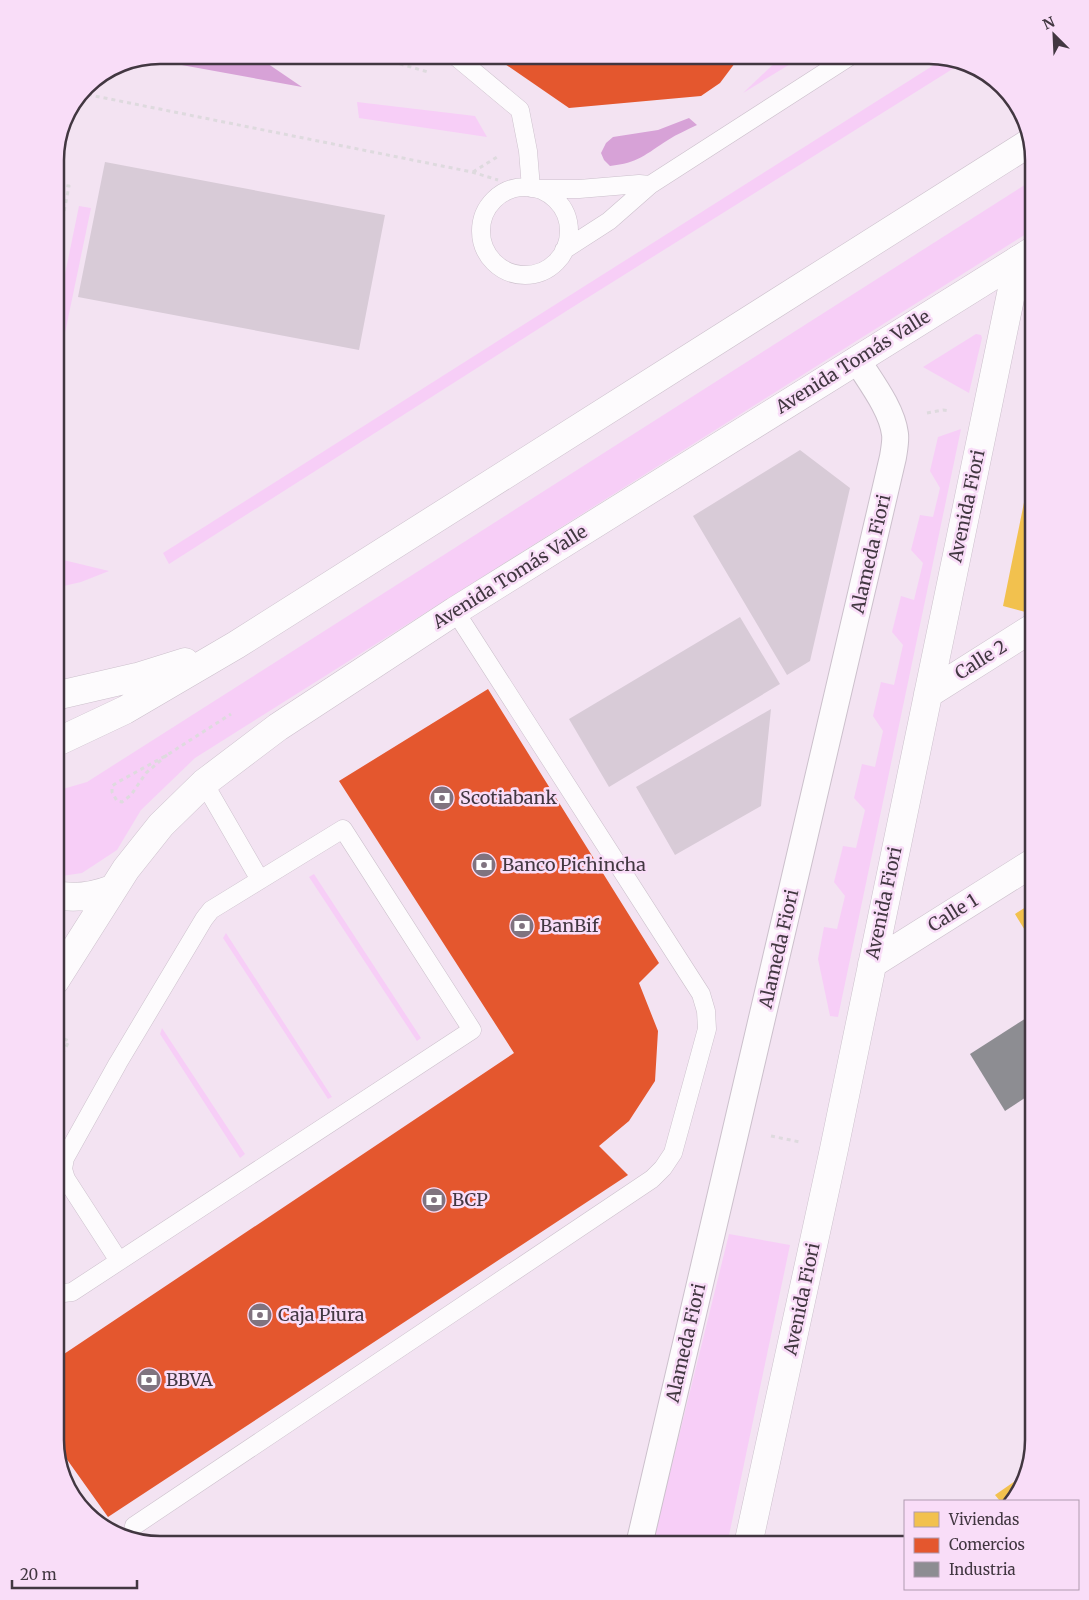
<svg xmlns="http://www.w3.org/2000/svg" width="1089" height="1600" font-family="Merriweather,serif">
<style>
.green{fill:#f7cef7}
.water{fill:#d7a2d7}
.homes{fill:#f2c14e}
.shops{fill:#e4572e}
.industry{fill:#8d8d92}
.building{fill:#d8cbd7}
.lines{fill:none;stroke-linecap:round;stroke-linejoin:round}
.service-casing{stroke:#ccc0cc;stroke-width:19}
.pedestrian-casing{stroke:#ccc0cc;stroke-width:28}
.minor-casing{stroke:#ccc0cc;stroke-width:29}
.primary-casing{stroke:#ccc0cc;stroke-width:29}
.path{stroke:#dedade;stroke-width:3;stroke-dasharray:4 4;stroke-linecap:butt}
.service{stroke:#fdfbfd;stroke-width:18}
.pedestrian{stroke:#fdfbfd;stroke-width:26}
.minor{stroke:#fdfbfd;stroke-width:28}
.primary{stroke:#fdfbfd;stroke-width:28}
.labels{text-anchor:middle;stroke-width:5;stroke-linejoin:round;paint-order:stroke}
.street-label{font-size:18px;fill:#423741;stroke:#f9ddf8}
.poi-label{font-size:18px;fill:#423741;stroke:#f9ddf8;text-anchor:start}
.rim{fill:none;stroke:#423741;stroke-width:2.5}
</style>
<rect width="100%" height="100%" fill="#f3e3f2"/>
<!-- green -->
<path class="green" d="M783 55H805L743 93Z
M945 58 962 63 568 310 169 564 163 553Z
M357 102 475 116 487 137 359 118Z
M1034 179V229L195 758 141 810 117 850 82 873 55 877 56 791 87 782Z
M79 206 91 208 55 381V323Z
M976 334 981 335 982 338 969 393 923 367Z
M961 429 838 1017 830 1016 818 959 824 927 837 929 845 896 834 882 843 846 856 848 865 810 854 798 862 764 875 767 883 731 873 716 881 682 894 685 903 645 892 632 901 596 914 600 923 563 911 550 920 515 933 517 940 488 930 471 938 437Z
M55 558 109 571 81 582 55 588Z
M314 874 421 1038 417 1041 309 877Z
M226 933 332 1097 328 1099 223 938Z
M162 1028 245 1154 240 1158 160 1034Z
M729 1234 790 1245 727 1545H652Z"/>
<!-- water -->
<path class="water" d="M160 55H255L302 87 143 58Z
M689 118 697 125C687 130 677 134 668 140 646 154 638 163 610 166L604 160 601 153 606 143 613 137 658 130Z"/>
<!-- homes -->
<path class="homes" d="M1030 473H1034L1033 614 1003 606Z
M1034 902V945L1015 914Z
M1025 1474 1020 1493 1011 1501H1000L995 1495Z"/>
<!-- shops -->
<path class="shops" d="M492 55H741L720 83 701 96 569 108Z
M488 689 659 963 639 983 658 1031 655 1081 629 1121 599 1146 628 1175 108 1517 56 1444 55 1360 514 1053 339 781Z"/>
<!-- industry -->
<path class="industry" d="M1034 1013V1092L1005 1111 970 1054Z"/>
<!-- building -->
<path class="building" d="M105 162 385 215 359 350 78 297Z
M800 450 850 488 810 661 787 675 693 516Z
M740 617 780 684 609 787 569 719Z
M771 709 761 806 675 855 636 787Z"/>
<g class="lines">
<defs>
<path id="service" d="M454 55 520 110 528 151 531 188
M481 231a44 44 0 1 1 88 0a44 44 0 1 1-88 0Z
M538 189H579L639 184 650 185
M564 250 609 221 650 185 852 55
M204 783 260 880
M55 1294 72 1292 472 1030 343 829 211 910 204 919 118 1063 65 1158 63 1169 66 1179 119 1261
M134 1526 652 1179 663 1168 673 1153 707 1029 706 1011 701 994 455 611"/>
<path id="pedestrian" d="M639 1545 893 457C894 450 896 441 895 434 892 409 870 381 857 360"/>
<path id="minor" d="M928 694 1034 627
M872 964 1034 862
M748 1545 834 1149 1018 260"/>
<path id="primary" d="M55 696 137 677 185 662
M55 743 125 710 236 645 1029 143
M55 895C75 899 94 896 112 889
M55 981 126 869 161 825 204 783 278 727 455 611 1034 250"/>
</defs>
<!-- service casing -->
<use href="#service" class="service-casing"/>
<!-- pedestrian casing -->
<use href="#pedestrian" class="pedestrian-casing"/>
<!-- minor casing -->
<use href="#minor" class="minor-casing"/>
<!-- primary casing -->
<use href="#primary" class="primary-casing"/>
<!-- path -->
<path class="path" d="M369 55 428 72
M80 93 472 172 498 180
M473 172 497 157
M55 258 69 186 55 184
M927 413 943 410 950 411
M167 755 146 773 131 795 122 802 117 801 112 792V786L118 782 167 755 231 714
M55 1068 69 1041 55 1035
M771 1136 800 1142"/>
<!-- service -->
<use href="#service" class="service"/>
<!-- pedestrian -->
<use href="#pedestrian" class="pedestrian"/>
<!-- minor -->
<use href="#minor" class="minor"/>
<!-- primary -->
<use href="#primary" class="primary"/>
</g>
<!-- icons -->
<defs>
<symbol id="bank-disc" viewBox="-11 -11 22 22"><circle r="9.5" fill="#80737f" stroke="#f9ddf8"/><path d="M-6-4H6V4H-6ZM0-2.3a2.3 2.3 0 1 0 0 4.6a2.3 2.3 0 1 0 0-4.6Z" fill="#fff"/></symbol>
</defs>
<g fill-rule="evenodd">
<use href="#bank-disc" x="428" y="784" width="28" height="28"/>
<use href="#bank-disc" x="470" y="851" width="28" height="28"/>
<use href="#bank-disc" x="508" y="912" width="28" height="28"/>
<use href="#bank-disc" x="420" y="1186" width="28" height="28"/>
<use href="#bank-disc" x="246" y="1301" width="28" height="28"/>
<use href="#bank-disc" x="135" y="1366" width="28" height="28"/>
</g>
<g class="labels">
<!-- street labels -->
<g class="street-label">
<text transform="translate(853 362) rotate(-32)" y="6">Avenida Tomás Valle</text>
<text transform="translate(967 506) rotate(-78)" y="6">Avenida Fiori</text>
<text transform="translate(871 554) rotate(-77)" y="6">Alameda Fiori</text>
<text transform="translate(510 577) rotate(-32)" y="6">Avenida Tomás Valle</text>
<text transform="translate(981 660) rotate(-32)" y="6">Calle 2</text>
<text transform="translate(884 903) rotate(-78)" y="6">Avenida Fiori</text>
<text transform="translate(953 913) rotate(-32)" y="6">Calle 1</text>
<text transform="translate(779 949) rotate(-77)" y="6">Alameda Fiori</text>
<text transform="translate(802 1299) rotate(-78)" y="6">Avenida Fiori</text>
<text transform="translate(686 1343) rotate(-77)" y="6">Alameda Fiori</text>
</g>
<!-- poi labels -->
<g class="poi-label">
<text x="460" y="804">Scotiabank</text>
<text x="502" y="871">Banco Pichincha</text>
<text x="540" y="932">BanBif</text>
<text x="452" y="1206">BCP</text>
<text x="278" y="1321">Caja Piura</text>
<text x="166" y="1386">BBVA</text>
</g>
</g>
<!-- crop -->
<path d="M0 0H1089V1600H0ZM160 64H929A96 96 0 0 1 1025 160V1440A96 96 0 0 1 929 1536H160A96 96 0 0 1 64 1440V160A96 96 0 0 1 160 64Z" fill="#f9ddf8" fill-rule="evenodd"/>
<path class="rim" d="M160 64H929A96 96 0 0 1 1025 160V1440A96 96 0 0 1 929 1536H160A96 96 0 0 1 64 1440V160A96 96 0 0 1 160 64Z"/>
<!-- legend -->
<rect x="904" y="1500" width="175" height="90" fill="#f9ddf8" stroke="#b09baf"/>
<rect x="914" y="1512" width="25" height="15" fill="#f2c14e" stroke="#b09baf"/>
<text x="949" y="1525" font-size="15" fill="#423741">Viviendas</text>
<rect x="914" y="1538" width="25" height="15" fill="#e4572e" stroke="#b09baf"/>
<text x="949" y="1550" font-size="15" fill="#423741">Comercios</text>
<rect x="914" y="1562" width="25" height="15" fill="#8d8d92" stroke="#b09baf"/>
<text x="949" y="1575" font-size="15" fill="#423741">Industria</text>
<!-- north arrow -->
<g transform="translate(1054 35) rotate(336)" stroke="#f9ddf8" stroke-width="4" paint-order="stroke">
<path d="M0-4L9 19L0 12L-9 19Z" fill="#423741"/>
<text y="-8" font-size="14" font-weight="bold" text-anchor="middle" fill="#423741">N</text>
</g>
<!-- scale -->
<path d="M12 1580v8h125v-8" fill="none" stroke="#423741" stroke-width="2.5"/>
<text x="20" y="1580" font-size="15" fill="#423741" stroke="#f9ddf8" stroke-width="4" paint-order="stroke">20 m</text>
</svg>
